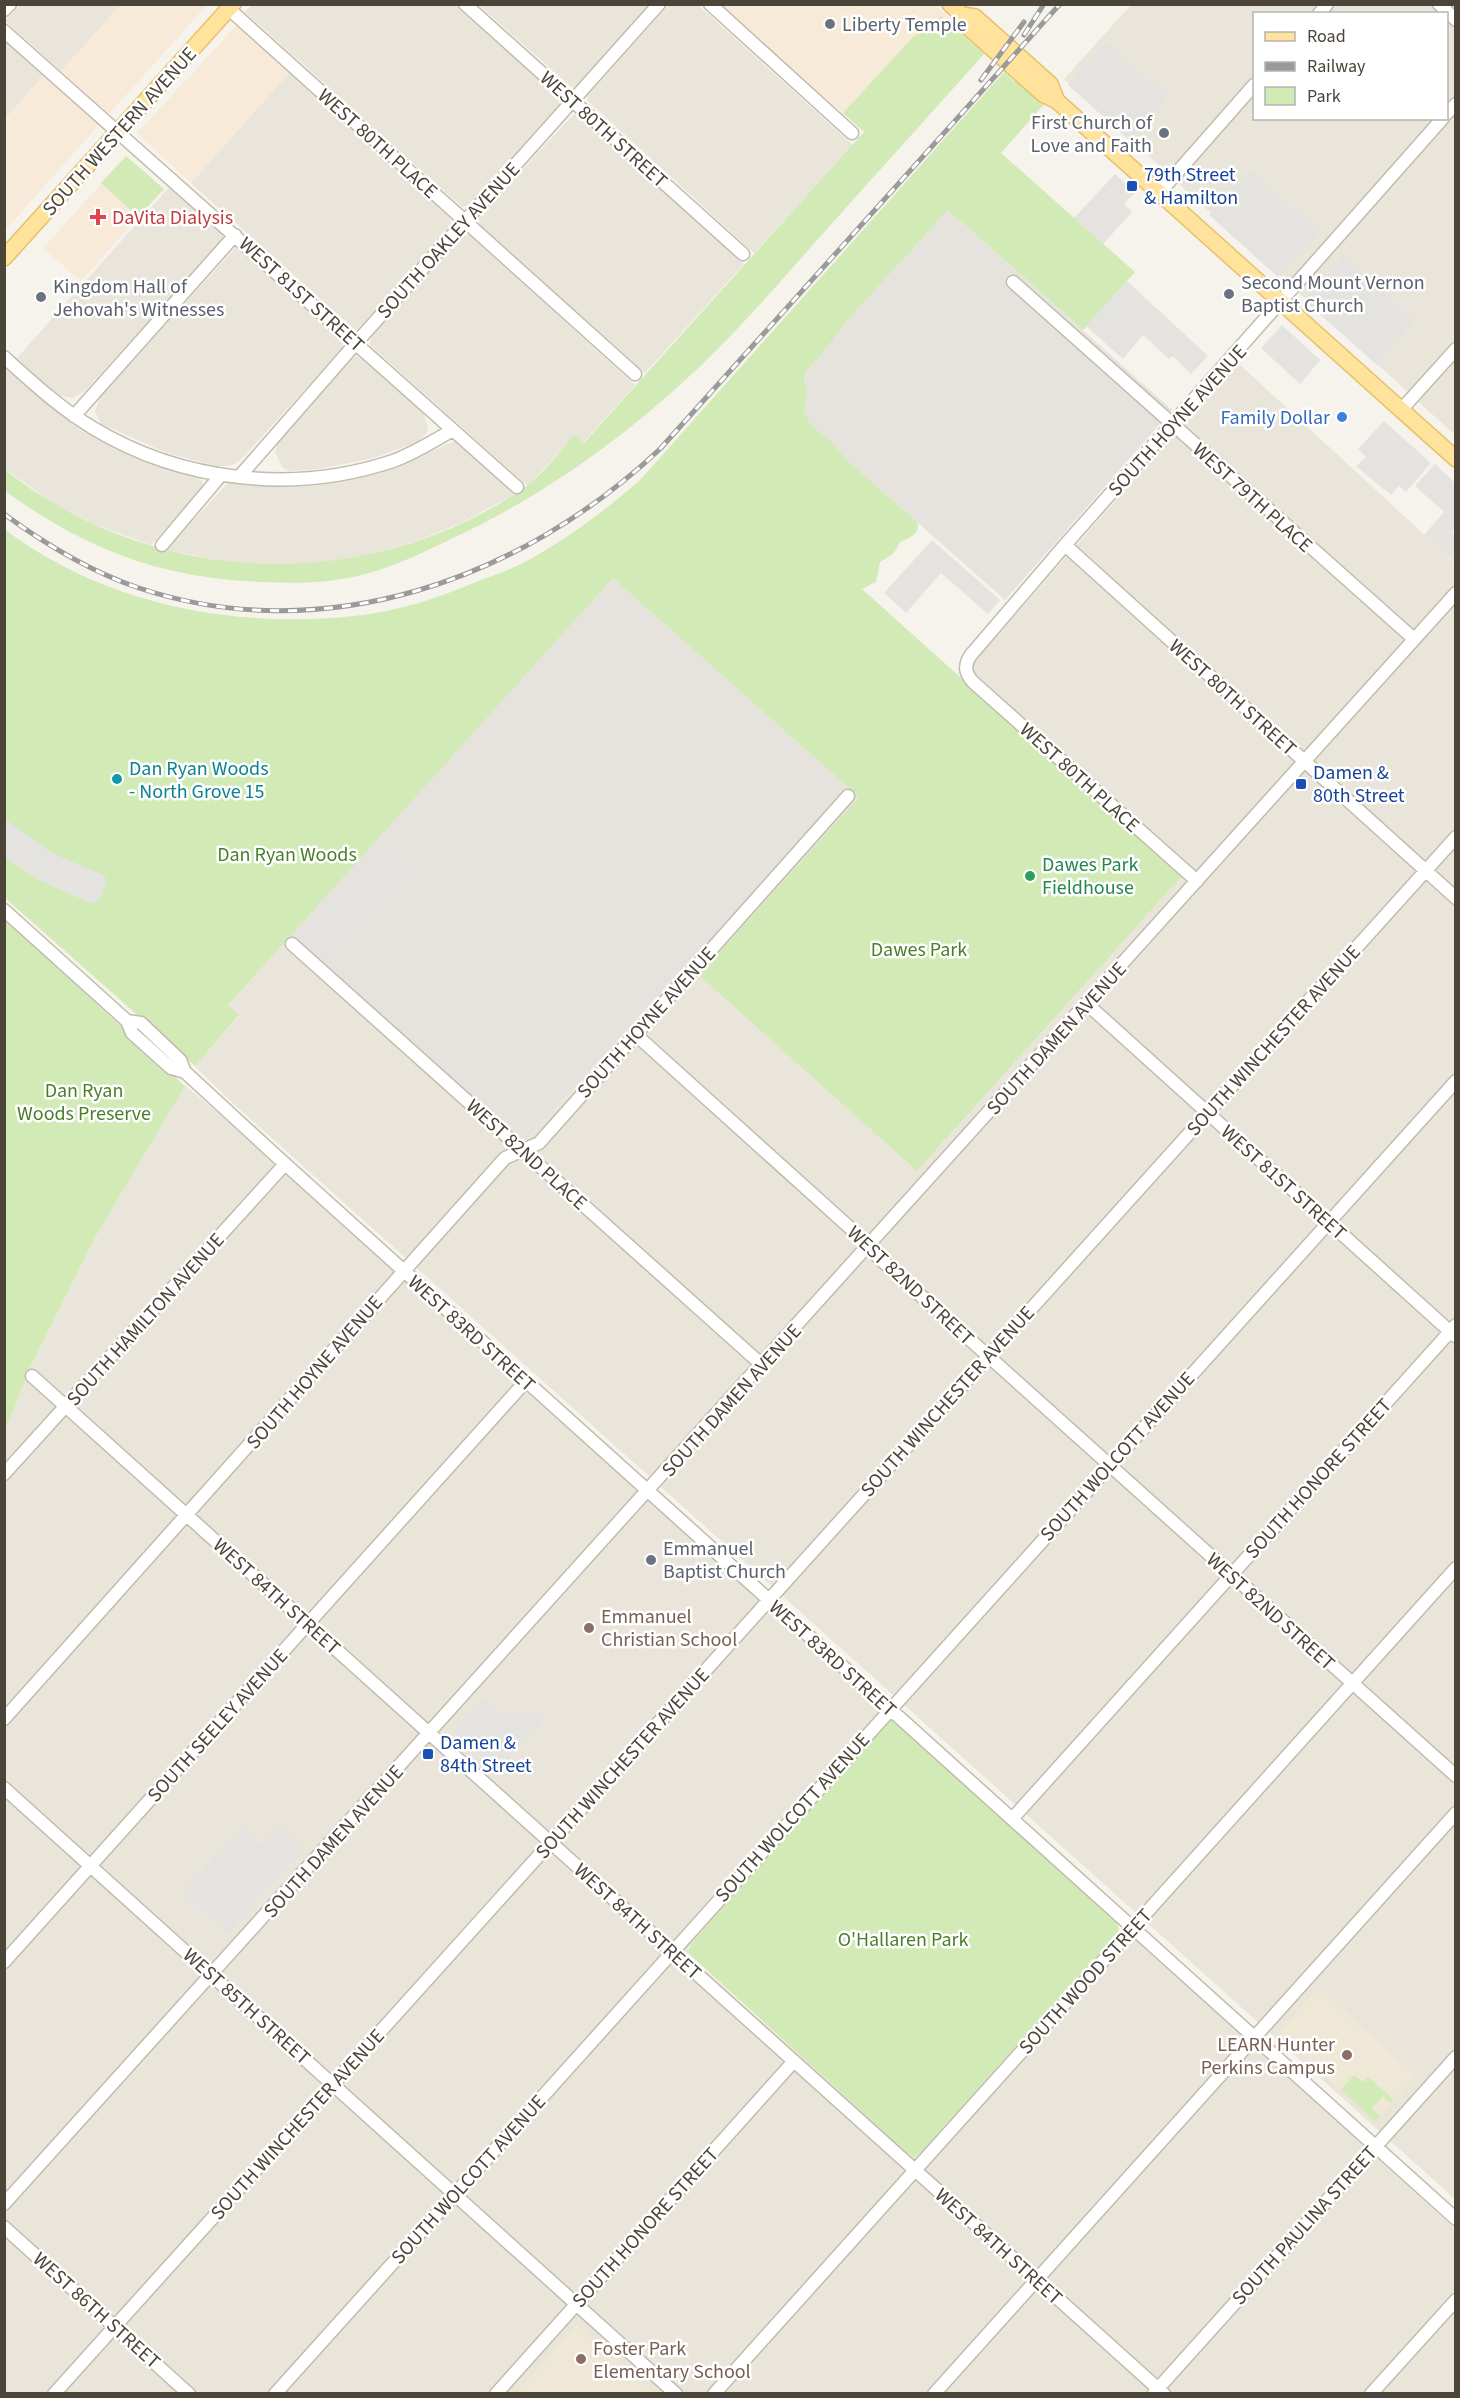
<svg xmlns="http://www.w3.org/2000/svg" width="1460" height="2398" font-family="'Source Sans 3',sans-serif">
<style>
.residential{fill:#eae5da;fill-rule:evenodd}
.commercial{fill:#f7ead8}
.industrial{fill:#e6e2dd}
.education{fill:#efe8d6}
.green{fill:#d2eab5}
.parking{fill:#e5e3e0}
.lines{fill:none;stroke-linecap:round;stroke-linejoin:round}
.minor-casing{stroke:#c2bbae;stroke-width:15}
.major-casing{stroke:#e6c16a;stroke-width:18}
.minor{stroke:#fff;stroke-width:12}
.major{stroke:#ffe39c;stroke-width:15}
.rail-casing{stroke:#9a9a9a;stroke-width:5}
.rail{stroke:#fff;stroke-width:3;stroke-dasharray:9;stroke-linecap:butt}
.worship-dot{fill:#6b7280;stroke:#fff;stroke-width:2}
.transit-dot{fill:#1a4fb4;stroke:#fff;stroke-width:2}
.health-dot{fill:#e0444e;stroke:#fff;stroke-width:2}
.shop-dot{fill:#3f7fe0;stroke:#fff;stroke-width:2}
.culture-dot{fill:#0f9aa8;stroke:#fff;stroke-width:2}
.leisure-dot{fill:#2e9e5b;stroke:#fff;stroke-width:2}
.education-dot{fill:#8d6e63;stroke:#fff;stroke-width:2}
.labels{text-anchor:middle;stroke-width:5;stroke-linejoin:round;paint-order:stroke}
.worship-label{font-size:20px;fill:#5b616d;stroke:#fff;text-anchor:start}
.street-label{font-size:20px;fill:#4b4439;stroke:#fff}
.transit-label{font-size:20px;fill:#164399;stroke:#fff;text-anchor:start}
.health-label{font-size:20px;fill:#be3a42;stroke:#fff;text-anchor:start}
.shop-label{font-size:20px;fill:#366cbe;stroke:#fff;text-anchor:end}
.culture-label{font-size:20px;fill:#0d838f;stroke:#fff;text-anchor:start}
.park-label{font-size:20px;fill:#4a7f2a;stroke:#fff}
.leisure-label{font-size:20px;fill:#27864d;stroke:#fff;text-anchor:start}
.education-label{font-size:20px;fill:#785e54;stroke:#fff;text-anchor:start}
</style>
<rect width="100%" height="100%" fill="#f6f3ec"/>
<!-- residential -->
<path class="residential" d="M20 5H121L61 71 5 21Z
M252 5H456L559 98 560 104 469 206 462 207 245 12Z
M479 5H650L577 86 574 87 570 86Z
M669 5H698L853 145 754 253 587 100 588 95Z
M1131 5H1455V435L1064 79ZM1254 14H1446V118H1254Z
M5 40 43 76 5 119Z
M289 73 450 218 451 222V226L357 330 353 328 191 183Z
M574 114 579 115 744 264 645 373 480 225 479 221V216Z
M171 185 223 231V239L85 391 73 398 58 395 17 358Z
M469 235 635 385 583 443 574 436 528 486 370 345 372 335 462 236Z
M237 246 341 339 343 347 247 453 238 462 229 466H216L167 453 101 424 95 411 100 397Z
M355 356 362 358 423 413 428 427 426 434 417 442 374 458 319 469 290 471 282 467 275 452 278 442Z
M1237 362 1455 563V2199L224 1095 195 1066 239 1016 228 1005 288 938 520 1146 688 964 917 1171 1182 876 961 677Z
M6 370 80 430 148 462 201 479 203 483 202 487 151 545 94 524 56 505 5 469 4 372Z
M455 441 515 494 461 523 414 542 366 556 317 564 274 565 240 564 166 550 228 483 254 486 320 484 359 477 387 470Z
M185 1086 216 1111 895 1722 884 1724 691 1944 688 1948V1955L911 2156 918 2155 921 2152 1124 1927 1455 2229V2393H5L4 1585 7 1582 4 1579V1431L28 1372 96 1236Z"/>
<!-- commercial -->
<path class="commercial" d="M121 4 207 5 109 114 61 71Z
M721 5H935L984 49 982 51 941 16 912 38 843 113Z
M237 25 289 73 191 183 137 133Z
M43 76 99 125 5 230V119Z
M126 156 164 189 81 281 43 248Z"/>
<!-- industrial -->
<path class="industrial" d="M948 210 1172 410 1005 600 846 459 833 443 811 425 804 411 808 389 804 382 805 372 823 353 846 322Z
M613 578 859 797 699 975 688 964 520 1146 288 938Z"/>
<!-- education -->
<path class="education" d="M1319 1988 1416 2076 1375 2121 1278 2033Z
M577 2325 653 2393H516Z"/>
<!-- green -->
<path class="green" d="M941 16 984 54C932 112 879 171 827 229 797 262 769 296 738 328 658 413 559 489 453 538 426 551 398 565 369 573 335 583 297 584 262 582 160 578 87 550 5 491L4 469C154 588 366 596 524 488 542 476 560 451 574 435L584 443 864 132 843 113 912 38Z
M1004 72 1015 82 1018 80 1045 103 1001 153 1135 272 1083 330 948 210 846 322 823 353 805 372 804 382 808 389 804 411 811 425 833 443 846 459 918 523C919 535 909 538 900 542 895 555 890 555 880 562L876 582 862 589 1182 876 917 1171 699 975 859 797 613 578 228 1005 239 1015 195 1066 5 898 4 529C104 604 231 629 354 616 397 612 441 597 481 580 494 575 509 570 523 563 566 540 605 511 641 479Z
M126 156 164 189 138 217 101 183Z
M5 919 185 1086 96 1236 28 1372 5 1431Z
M892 1721 899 1724 1115 1920 1119 1929 1115 1936 921 2152 914 2157 906 2152 687 1952 691 1944 884 1724Z
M1354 2075 1363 2082 1368 2077 1393 2099 1390 2103 1383 2096 1372 2108 1380 2116 1375 2121 1341 2090Z"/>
<!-- parking -->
<path class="parking" d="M1106 42 1168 96 1129 140 1068 85Z
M1250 169 1320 232 1278 277 1209 215Z
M1115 174 1135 192 1124 204 1132 212 1103 244 1074 218Z
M1344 256 1415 320 1377 365 1304 300Z
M1127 281 1208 356 1191 374 1173 356 1169 359 1143 335 1123 359 1086 326Z
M1282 325 1320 360 1300 384 1261 348Z
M1384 421 1431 463 1406 492 1399 486 1391 495 1356 466 1366 457 1358 449Z
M1435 464 1455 483V527L1452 531 1455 535V562L1424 535 1444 512 1415 486Z
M932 540 1000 600 988 614 941 573 906 613 884 593Z
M5 819 52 853 105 876 106 885 102 896 95 904 76 897 37 879 5 857Z
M381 846 409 871 329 960 301 935Z
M484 1699 501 1713 543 1711 547 1717 498 1771 453 1731Z
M279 1825 304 1848 227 1934 182 1893 241 1827 261 1845Z"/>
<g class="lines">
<defs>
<path id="minor" d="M465 4 743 254
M710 4 852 133
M1439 4 1456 20
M229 9 635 374
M4 10 10 4
M1319 14 1327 4
M4 31 517 487
M1446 114 1456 104
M1159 193 1254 85
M1013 282 1414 639
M4 357C33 383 61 409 93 428 182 482 295 494 393 461 415 453 433 441 453 430
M1401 410 1456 349
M74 416 235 235
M239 477 356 343 659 4
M162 545 221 475
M1065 545 1456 898
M1197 881 973 682C965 673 964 666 970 656L1065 545 1443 118
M4 910 127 1021 132 1033 171 1068 185 1072
M292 944 762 1365
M1087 1004 1455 1336
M127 1021 141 1023 180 1060 185 1072 273 1153 1456 2219
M635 1034 859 1236 879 1258 1456 1776
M32 1376 1164 2394
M4 1474 285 1164
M4 1719 505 1158 539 1143 848 796
M4 1788 676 2394
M1012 1819 1456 1325
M4 1962 526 1381
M4 2204 1456 593
M4 2227 189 2394
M1154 2393 1456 2057
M54 2394 1456 837
M275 2394 1456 1081
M496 2394 794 2061
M714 2394 1456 1568
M934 2394 1456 1813
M1371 2394 1456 2300"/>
<path id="major" d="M950 4 962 15 969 28 1043 94 1057 101 1456 459
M962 15 975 17 1050 84 1057 101
M4 258 233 4"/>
</defs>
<!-- minor casing -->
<use href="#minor" class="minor-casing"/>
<!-- major casing -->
<use href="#major" class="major-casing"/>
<!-- minor -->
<use href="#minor" class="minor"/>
<!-- major -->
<use href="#major" class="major"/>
<defs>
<path id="rail" d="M1024 35 1044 4
M981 80 1024 22
M4 514C45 544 91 572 139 588 325 650 522 579 660 449L1060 4"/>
</defs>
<!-- rail casing -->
<use href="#rail" class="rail-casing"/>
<!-- rail -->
<use href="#rail" class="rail"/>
</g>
<!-- markers -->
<g class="worship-dot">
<circle cx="830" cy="24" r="6"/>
<circle cx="1164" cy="133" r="6"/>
<circle cx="1229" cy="294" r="6"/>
<circle cx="41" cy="297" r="6"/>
<circle cx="651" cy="1560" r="6"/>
</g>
<g class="transit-dot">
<rect x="1126" y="180" width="12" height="12" rx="3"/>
<rect x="1295" y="778" width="12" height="12" rx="3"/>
<rect x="422" y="1748" width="12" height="12" rx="3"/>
</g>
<path class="health-dot" d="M95 208h6v6h6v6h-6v6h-6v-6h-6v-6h6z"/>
<circle class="shop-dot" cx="1342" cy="417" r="6"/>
<circle class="culture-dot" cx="117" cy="779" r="6"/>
<circle class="leisure-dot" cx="1030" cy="876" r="6"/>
<g class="education-dot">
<circle cx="589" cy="1628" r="6"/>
<circle cx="1347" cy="2055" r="6"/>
<circle cx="581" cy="2359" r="6"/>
</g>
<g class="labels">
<!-- worship labels -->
<g class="worship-label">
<text x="842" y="31">Liberty Temple</text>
<text x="1152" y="129" text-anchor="end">First Church of<tspan x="1152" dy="23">Love and Faith</tspan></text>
<text x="1241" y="289">Second Mount Vernon<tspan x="1241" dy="23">Baptist Church</tspan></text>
<text x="53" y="293">Kingdom Hall of<tspan x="53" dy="23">Jehovah's Witnesses</tspan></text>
<text x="663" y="1555">Emmanuel<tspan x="663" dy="23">Baptist Church</tspan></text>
</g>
<!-- street labels -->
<g class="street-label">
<text transform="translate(604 129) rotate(42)" y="7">WEST 80TH STREET</text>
<text transform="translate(119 131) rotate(-48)" y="7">SOUTH WESTERN AVENUE</text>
<text transform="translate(378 143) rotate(42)" y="7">WEST 80TH PLACE</text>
<text transform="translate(448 240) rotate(-48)" y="7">SOUTH OAKLEY AVENUE</text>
<text transform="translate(302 294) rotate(42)" y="7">WEST 81ST STREET</text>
<text transform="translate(1177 420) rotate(-48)" y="7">SOUTH HOYNE AVENUE</text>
<text transform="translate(1253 497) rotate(42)" y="7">WEST 79TH PLACE</text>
<text transform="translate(1233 697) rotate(42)" y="7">WEST 80TH STREET</text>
<text transform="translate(1080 777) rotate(42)" y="7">WEST 80TH PLACE</text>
<text transform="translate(646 1022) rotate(-48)" y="7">SOUTH HOYNE AVENUE</text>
<text transform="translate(1056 1038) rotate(-48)" y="7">SOUTH DAMEN AVENUE</text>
<text transform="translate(1273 1040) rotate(-48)" y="7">SOUTH WINCHESTER AVENUE</text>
<text transform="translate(527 1154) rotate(42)" y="7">WEST 82ND PLACE</text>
<text transform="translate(1284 1182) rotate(42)" y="7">WEST 81ST STREET</text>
<text transform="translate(911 1285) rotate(43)" y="7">WEST 82ND STREET</text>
<text transform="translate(145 1319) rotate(-48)" y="7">SOUTH HAMILTON AVENUE</text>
<text transform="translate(472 1333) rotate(42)" y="7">WEST 83RD STREET</text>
<text transform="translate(314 1372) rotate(-49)" y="7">SOUTH HOYNE AVENUE</text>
<text transform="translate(731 1400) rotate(-48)" y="7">SOUTH DAMEN AVENUE</text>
<text transform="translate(947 1401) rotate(-48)" y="7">SOUTH WINCHESTER AVENUE</text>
<text transform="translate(1117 1456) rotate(-48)" y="7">SOUTH WOLCOTT AVENUE</text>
<text transform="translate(1318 1478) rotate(-48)" y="7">SOUTH HONORE STREET</text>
<text transform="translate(277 1596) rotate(42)" y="7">WEST 84TH STREET</text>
<text transform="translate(1271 1611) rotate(42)" y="7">WEST 82ND STREET</text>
<text transform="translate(833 1658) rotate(42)" y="7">WEST 83RD STREET</text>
<text transform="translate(217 1725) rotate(-48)" y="7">SOUTH SEELEY AVENUE</text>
<text transform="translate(622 1763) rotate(-48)" y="7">SOUTH WINCHESTER AVENUE</text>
<text transform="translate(792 1817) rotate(-48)" y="7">SOUTH WOLCOTT AVENUE</text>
<text transform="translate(333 1841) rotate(-48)" y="7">SOUTH DAMEN AVENUE</text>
<text transform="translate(638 1921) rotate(42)" y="7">WEST 84TH STREET</text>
<text transform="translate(1085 1981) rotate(-48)" y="7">SOUTH WOOD STREET</text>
<text transform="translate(247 2006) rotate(42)" y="7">WEST 85TH STREET</text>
<text transform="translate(297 2124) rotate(-48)" y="7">SOUTH WINCHESTER AVENUE</text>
<text transform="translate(468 2179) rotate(-48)" y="7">SOUTH WOLCOTT AVENUE</text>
<text transform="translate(1304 2225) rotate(-48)" y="7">SOUTH PAULINA STREET</text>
<text transform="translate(645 2227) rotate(-48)" y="7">SOUTH HONORE STREET</text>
<text transform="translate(999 2246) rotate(42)" y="7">WEST 84TH STREET</text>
<text transform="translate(97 2310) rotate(42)" y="7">WEST 86TH STREET</text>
</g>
<!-- transit labels -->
<g class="transit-label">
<text x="1144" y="181">79th Street<tspan x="1144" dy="23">&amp; Hamilton</tspan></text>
<text x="1313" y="779">Damen &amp;<tspan x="1313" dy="23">80th Street</tspan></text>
<text x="440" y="1749">Damen &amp;<tspan x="440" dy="23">84th Street</tspan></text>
</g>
<!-- health labels -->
<g class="health-label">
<text x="112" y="224">DaVita Dialysis</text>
</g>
<!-- shop labels -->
<g class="shop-label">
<text x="1330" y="424">Family Dollar</text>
</g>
<!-- culture labels -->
<g class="culture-label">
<text x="129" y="775">Dan Ryan Woods<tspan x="129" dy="23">- North Grove 15</tspan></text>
</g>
<!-- park labels -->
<g class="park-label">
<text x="287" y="861">Dan Ryan Woods</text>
<text x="919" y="956">Dawes Park</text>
<text x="84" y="1097">Dan Ryan<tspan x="84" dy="23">Woods Preserve</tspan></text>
<text x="903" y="1946">O'Hallaren Park</text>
</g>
<!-- leisure labels -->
<g class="leisure-label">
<text x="1042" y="871">Dawes Park<tspan x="1042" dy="23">Fieldhouse</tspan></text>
</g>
<!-- education labels -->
<g class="education-label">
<text x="601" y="1623">Emmanuel<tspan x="601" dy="23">Christian School</tspan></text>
<text x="1335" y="2051" text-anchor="end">LEARN Hunter<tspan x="1335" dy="23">Perkins Campus</tspan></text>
<text x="593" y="2355">Foster Park<tspan x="593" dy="23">Elementary School</tspan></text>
</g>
</g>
<!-- border -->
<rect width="1460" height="2398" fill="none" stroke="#4b4439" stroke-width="12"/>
<!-- legend -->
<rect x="1253" y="12" width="195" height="108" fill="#ffffff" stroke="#b7b4b0" stroke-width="1.5"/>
<rect x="1265" y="32" width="30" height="9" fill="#ffe39c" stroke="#b7b4b0" stroke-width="1.5"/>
<text x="1307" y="42" font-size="18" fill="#4b4439">Road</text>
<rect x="1265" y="62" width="30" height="9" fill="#9a9a9a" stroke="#b7b4b0" stroke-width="1.5"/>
<text x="1307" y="72" font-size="18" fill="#4b4439">Railway</text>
<rect x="1265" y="87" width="30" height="18" fill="#d2eab5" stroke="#b7b4b0" stroke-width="1.5"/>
<text x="1307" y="102" font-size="18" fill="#4b4439">Park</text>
</svg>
